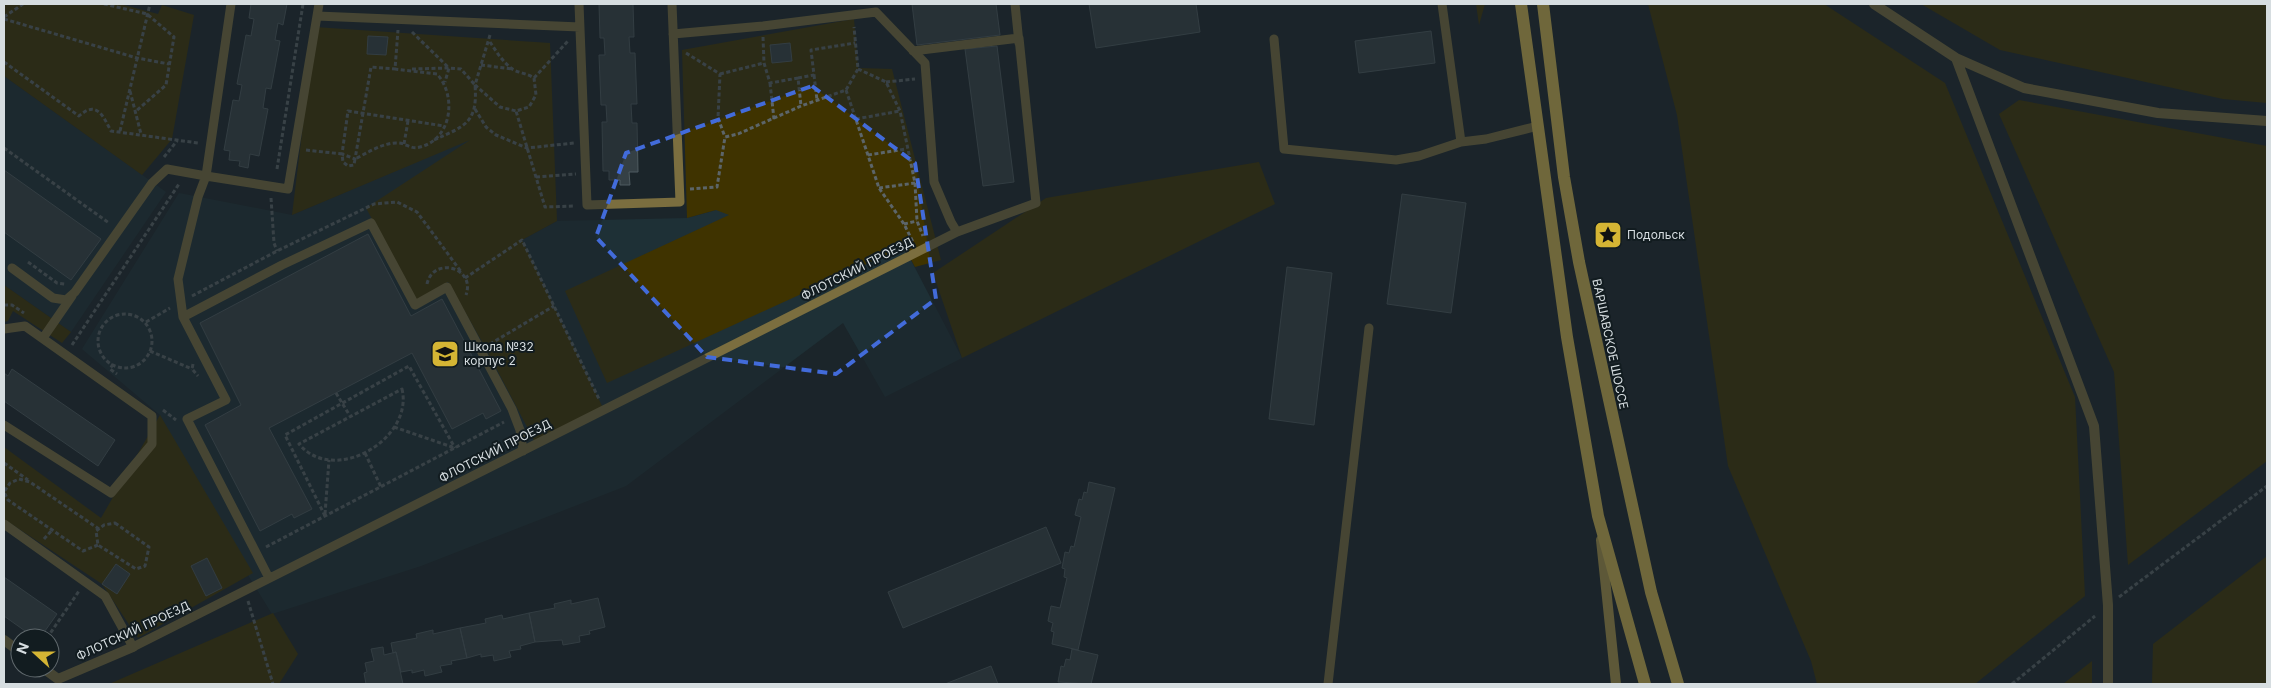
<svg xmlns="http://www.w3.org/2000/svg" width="2271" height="688" font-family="Inter,sans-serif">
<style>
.built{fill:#1e3036}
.green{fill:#3f3300}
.building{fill:#354045;stroke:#4f5b60}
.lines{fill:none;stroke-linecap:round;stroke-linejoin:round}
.path{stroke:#5c6569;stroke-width:3;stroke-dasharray:4 2.5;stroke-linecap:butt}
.lane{stroke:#7b6e3f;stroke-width:9}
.street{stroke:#7b6e3f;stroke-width:10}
.secondary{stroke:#ad984a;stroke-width:10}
.primary{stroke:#d4b851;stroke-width:12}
.marked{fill:none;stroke:#426bda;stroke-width:4;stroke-dasharray:10 6;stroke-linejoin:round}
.labels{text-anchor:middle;stroke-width:4;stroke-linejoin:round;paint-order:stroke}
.poi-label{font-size:12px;fill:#d6dde0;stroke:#121c20;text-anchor:start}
.street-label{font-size:12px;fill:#d6dde0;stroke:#121c20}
</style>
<rect width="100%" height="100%" fill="#1b252a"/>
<!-- built -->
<path class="built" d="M4 76 166 192 71 332 4 285Z
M828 101 962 358 885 397 843 323 626 486 421 566 272 614 218 526 160 415 82 349 179 193 292 215 473 138 522 240 557 221 687 218 716 210Z"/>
<!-- green -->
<path class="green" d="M4 4H120L158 14 162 5 194 15 172 139 142 175 4 76Z
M1476 4H1485L1479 25Z
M1648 4H1824L1945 83 2075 397 2085 596 1975 684H1817L1811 661 1728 466 1677 115Z
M1921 4H2267V103L2223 99 2000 50Z
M854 19 858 68 892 69 941 260 915 267 904 247 607 383 565 291 729 215 716 210 687 218 682 50Z
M315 27 550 43 557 221 522 240 604 410 536 444 485 347 448 282 416 300 366 208 470 140 292 215Z
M2019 100 2267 146V461L2128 565 2114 372 1999 114Z
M1259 162 1275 204 962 358 933 273 1046 198Z
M4 285 71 332 62 343 13 311 8 321 4 322Z
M160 415 253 573 138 638 102 584 4 519V447L101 518Z
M2267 556V684H2152L2153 644Z
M273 613 298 654 279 684H109Z
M2092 661V684H2063Z"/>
<!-- building -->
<path class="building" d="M251 4H287L283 25 278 23 275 40 280 41 271 89 266 88 263 108 268 109 259 156 250 154 248 168 239 166 240 161 229 160 230 151 224 150 233 100 239 101 242 85 237 84 246 35 251 36 254 19 249 18Z
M599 4H633L634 37H629L630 53H635L637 104H631L632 123H637L638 172H629L630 185H620V180H609V171H603L602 122H607L606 105H601L599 55H605L604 38H600Z
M912 4H996L1000 35 917 45Z
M1089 4H1196L1200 32 1096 48Z
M1431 31 1435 63 1359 73 1355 41Z
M368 36 388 37 386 55 367 54Z
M790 43 792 61 772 63 770 45Z
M997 46 1014 182 983 186 965 49Z
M4 170 101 239 71 280 4 232Z
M1402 194 1466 203 1451 313 1387 304Z
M368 234 411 316 442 299 501 411 486 419 483 413 452 429 412 353 269 428 312 509 294 518 292 514 260 531 205 425 241 405 200 323Z
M1287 267 1332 273 1314 425 1269 419Z
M12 369 115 440 98 466 4 401V373L8 376Z
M1089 482 1115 488 1078 650 1052 644 1054 632 1051 631 1053 623 1048 621 1051 606 1060 608 1067 578 1064 577 1065 569 1062 568 1065 552 1069 553 1071 546 1074 547 1081 517 1075 515 1079 499 1082 500 1084 492 1087 493Z
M1046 527 1061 563 903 628 888 592Z
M207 558 222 588 206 596 191 566Z
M116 564 130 574 117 594 102 584Z
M4 577 57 614 40 638H35L4 616Z
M598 598 605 627 589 631 590 634 579 636 580 642 563 645 562 640 535 642 529 613 555 608 554 604 571 600V604Z
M529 613 535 642 520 646 521 649 509 651 511 657 494 661 493 655 481 657V654L467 658 460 628 486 623 485 619 502 615 503 619Z
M460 628 467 658 451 661 452 664 440 666 442 672 425 676 424 670 412 673V670L401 672 396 652 393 653 391 643 417 638 416 634 433 630V634Z
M383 647 384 655 396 652 403 684H366L364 673 367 672 365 663 374 661 371 649Z
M1072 649 1098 655 1091 684 1058 682 1061 666 1064 667 1066 659 1070 660Z
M991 666 998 684H945Z"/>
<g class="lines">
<!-- path -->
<path class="path" d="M104 4 147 14 174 37 166 85 135 112
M4 17 23 4
M4 19 137 58 169 64
M412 32 449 68
M490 35 475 85 500 107 516 111
M763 37 764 63 770 83 798 78 801 106
M490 42C496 51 502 61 511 68 517 73 527 73 534 78L536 95 529 107 516 111 545 207 575 206
M686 53 720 74 718 118 725 137
M4 62 79 116C97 100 103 116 111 131L198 143
M481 65 512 69
M396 69 371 67 355 159 342 154 348 111 444 126
M412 69 449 68
M858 69 886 82 900 111 915 183 917 221 923 236
M720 74 764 63
M814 75 817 100
M534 78 568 41
M798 78 814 75 811 50 855 43
M886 82 915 79
M770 83 774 119
M846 90 879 188 904 224 913 242
M130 91 141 134
M475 109 486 127 496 135 527 148 574 143
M856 119 900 111
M120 131 150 4
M434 140C465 126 478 123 475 85L461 69 449 68 445 82
M404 144 408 121
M4 148 109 223
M306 150 342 154 343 162 348 166 354 165 355 159C367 153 384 142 398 143 406 143 411 150 420 147 452 139 457 96 437 74L395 69 398 30
M868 155 906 149
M164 157 177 141
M277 169 303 4
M536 177 576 174
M879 188 915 183
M690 189 717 187 725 137 738 134 801 106 846 90 858 69 854 27
M271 198 274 243 277 251
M904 224 917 221
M28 262 57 283 65 284
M465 278 522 240 599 399
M427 284C433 256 476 267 466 295
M192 296 277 251 374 204 397 202 417 212 462 273
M4 305H12L24 313
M98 341a27 27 0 1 1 54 0a27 27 0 1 1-54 0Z
M146 322 170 308
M490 344 554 306
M72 345 179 184
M150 351 192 369
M113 364 110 369 117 374
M193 364 192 369 198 376
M402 389C414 439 334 486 299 444Z
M336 393 350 416
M163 410 176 420
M394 427 455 448
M365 453 381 487
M4 463 28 480
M325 514 329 460
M325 516 285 435 409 366 455 448
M115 523 149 547 145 566 136 569 98 545 96 531 104 525Z
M44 539 52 530
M98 545 83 551 8 500 4 492 10 483 19 479 30 482 99 529
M266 547 504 422
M2119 597 2267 486
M248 601 273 684
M47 638 79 591
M2012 684 2095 616"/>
<!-- lane -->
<path class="lane" d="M231 4 206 176 288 189 319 4
M579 4 587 205 680 202 672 4
M1015 4 1019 43
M1442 4 1461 142 1486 139 1538 126
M317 16 580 27
M673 34 763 26 876 12 925 63 934 182 951 222 957 232
M1274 39 1284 149 1396 160 1419 156 1461 142
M913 51 1019 38
M12 268 53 298 66 300 75 292 152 183 167 169 206 176 198 197 178 279 183 317 282 265 371 223 415 305 447 287 512 409 520 430 523 451
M183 317 226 400 187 419 269 578
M4 329 25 326 152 416V444L111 493 4 425
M43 338 72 296
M4 524 105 596 133 647 957 232 1036 203 1019 38V43
M1328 684 1369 328"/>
<!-- street -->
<path class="street" d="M1874 4 1956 58 2024 88 2158 113 2267 121
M1956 58 2094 426 2108 605V684
M4 640 20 652
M43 668 58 679 133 647"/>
<!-- secondary -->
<path class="secondary" d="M1601 540 1616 684"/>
<!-- primary -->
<path class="primary" d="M1521 4 1567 337 1598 516 1645 684
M1543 4 1564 177 1579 262 1651 592 1678 684"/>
</g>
<!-- marked area -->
<path d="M0 0H2271V688H0ZM812 86 915 163 936 299 836 374 707 357 596 237 626 153Z" fill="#1b252a" fill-opacity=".55" fill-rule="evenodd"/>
<path class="marked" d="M812 86 915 163 936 299 836 374 707 357 596 237 626 153Z"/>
<!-- icons -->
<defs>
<symbol id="sight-square" viewBox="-11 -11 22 22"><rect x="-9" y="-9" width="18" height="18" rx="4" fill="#d5b534" stroke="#121c20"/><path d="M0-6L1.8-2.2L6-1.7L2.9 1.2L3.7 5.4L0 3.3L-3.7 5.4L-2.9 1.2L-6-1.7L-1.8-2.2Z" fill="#111"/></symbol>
<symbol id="school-square" viewBox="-11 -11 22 22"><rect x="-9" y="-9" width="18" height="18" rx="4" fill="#d5b534" stroke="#121c20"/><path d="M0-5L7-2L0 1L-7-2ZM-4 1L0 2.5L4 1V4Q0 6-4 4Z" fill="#111"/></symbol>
</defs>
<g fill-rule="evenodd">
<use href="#sight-square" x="1592" y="219" width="32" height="32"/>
<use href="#school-square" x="429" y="338" width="32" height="32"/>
</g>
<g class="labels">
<!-- poi labels -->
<g class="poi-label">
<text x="1627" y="239">Подольск</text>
<text x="464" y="351">Школа №32<tspan x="464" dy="14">корпус 2</tspan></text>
</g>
<!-- street labels -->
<g class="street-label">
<text transform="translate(857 269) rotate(-27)" y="4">ФЛОТСКИЙ ПРОЕЗД</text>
<text transform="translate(1610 344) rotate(78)" y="4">ВАРШАВСКОЕ ШОССЕ</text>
<text transform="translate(495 451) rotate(-27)" y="4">ФЛОТСКИЙ ПРОЕЗД</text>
<text transform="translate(133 631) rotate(-25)" y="4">ФЛОТСКИЙ ПРОЕЗД</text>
</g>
</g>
<!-- border -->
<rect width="2271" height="688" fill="none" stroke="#d6dde0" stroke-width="10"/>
<!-- north arrow -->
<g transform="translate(35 653) rotate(291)"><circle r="24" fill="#121c20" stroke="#60696d"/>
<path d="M0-4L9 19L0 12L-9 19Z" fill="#d5b534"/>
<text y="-8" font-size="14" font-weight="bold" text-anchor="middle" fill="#d6dde0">N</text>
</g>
</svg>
